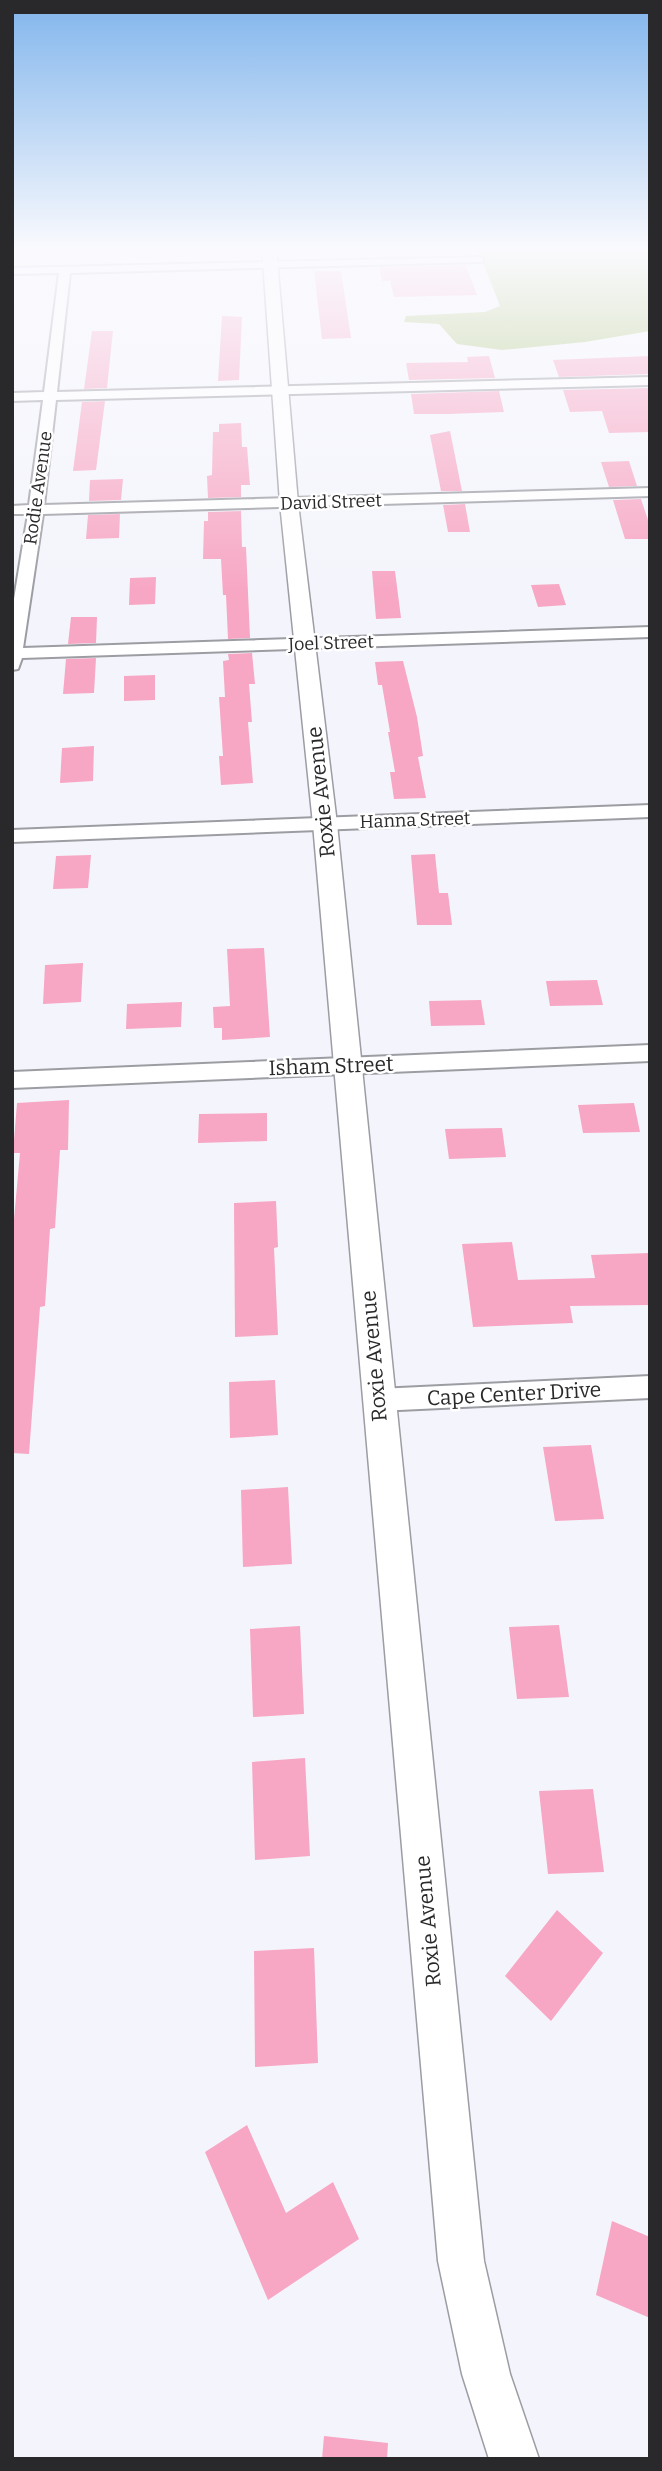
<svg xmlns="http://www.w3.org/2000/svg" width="662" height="2471" font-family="Bitter,serif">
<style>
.commercial{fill:#ffe5dd}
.forest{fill:#adc378}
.building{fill:#f7a6c3}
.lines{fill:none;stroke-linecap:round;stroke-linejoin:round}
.minor-casing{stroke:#9c9da3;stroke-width:4}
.tertiary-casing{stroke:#9c9da3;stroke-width:3}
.minor{fill:#fff;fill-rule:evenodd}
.tertiary{fill:#fff;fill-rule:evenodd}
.labels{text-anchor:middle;stroke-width:5;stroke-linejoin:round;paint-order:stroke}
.far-street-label{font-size:18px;fill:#29292b;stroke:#fff}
.street-label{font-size:21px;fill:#29292b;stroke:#fff}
</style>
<rect width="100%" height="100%" fill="#f4f5fc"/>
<!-- commercial -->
<path class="commercial" d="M12 247H373L377 266 12 275Z"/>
<!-- forest -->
<path class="forest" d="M477 247H650V331L585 342 502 350 457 344 439 324 404 322 406 316 485 312 500 306Z"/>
<!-- building -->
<path class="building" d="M373 247H460L463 255 376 257Z
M466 265 477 295 394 297 390 281H382L379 267Z
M314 271H341L351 338 322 339Z
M222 316 242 317 239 380 218 381Z
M92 331H113L107 388 84 389Z
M489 356 495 378 409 380 406 363 468 362 467 357Z
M650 356V374L559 377 553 360Z
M650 388V432L609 433 602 411 570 412 563 390Z
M499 391 504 412 448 414H414L411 394Z
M105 401 96 470 73 471 82 402Z
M241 423 242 447H247L250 485H241V497L208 498 207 476 212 475 213 432H219V424Z
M450 431 462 491H441L430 435Z
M629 461 637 486 609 487 601 462Z
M123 479 121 500 89 501 90 480Z
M641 499 650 526V539H625L613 500Z
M465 504 470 532H448L443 505Z
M241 511 242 547H246L250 638 228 639 226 595H223L221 559H203L204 521H208V512Z
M120 514 119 538 86 539 88 515Z
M372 571H395L401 618 376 619Z
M156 577 155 604 129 605 130 578Z
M559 584 566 605 538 607 531 585Z
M71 617H97L96 643 68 644Z
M252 653 255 684H249L252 722H248L253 783 221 785 219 756H223L219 697H225L223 661 229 660 228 654Z
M96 658 94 693 63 694 66 659Z
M403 661 417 717 423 756 418 757 426 798 394 799 390 772H395L388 732H390L382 685H378L375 662Z
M155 675V700L124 701V676Z
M94 746 93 781 60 783 62 748Z
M435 854 439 893H448L452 925H417L411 855Z
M91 855 88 888 53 889 56 856Z
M264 948 270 1037 222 1040V1028H214L213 1007 230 1006 227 949Z
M83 963 81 1002 43 1004 45 965Z
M597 980 603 1005 550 1006 546 981Z
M481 1000 485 1025 431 1026 429 1001Z
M182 1002 181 1027 126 1029 127 1004Z
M69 1100 68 1150H60L55 1228 50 1229 45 1306 40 1307 29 1454 12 1453V1241L20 1153H13L17 1103Z
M634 1103 640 1132 583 1133 578 1105Z
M267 1113V1141L198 1143 199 1114Z
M502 1128 506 1157 449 1159 445 1129Z
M276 1201 278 1247 274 1248 278 1335 235 1337 234 1203Z
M512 1242 518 1280 595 1278 591 1255 650 1253V1305L570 1306 573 1323 473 1327 462 1244Z
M275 1380 278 1435 230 1438 229 1382Z
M591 1445 604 1519 555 1521 543 1447Z
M288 1487 292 1564 243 1567 241 1490Z
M559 1625 569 1697 517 1699 509 1627Z
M300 1626 304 1714 253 1717 250 1629Z
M305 1758 310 1856 255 1860 252 1762Z
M593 1789 604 1872 548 1874 539 1791Z
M557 1910 603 1953 551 2021 505 1976Z
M314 1948 318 2063 255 2067 254 1951Z
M247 2125 286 2213 333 2182 359 2239 268 2300 205 2152Z
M612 2221 650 2237V2318L596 2295Z
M324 2436 388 2443 387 2459H322Z"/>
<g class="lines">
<defs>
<path id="minor" d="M479 257 483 258V262L70 273 57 392 650 377V385L56 400 44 505 650 488V496L43 514 23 648 650 627V637L22 658 18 669 12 670V611L28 514H12V506L29 505 43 400 12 401V393L44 392 59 273 12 274V268Z
M650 805V817L12 842V830Z
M650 1045V1061L12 1088V1072Z
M650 1376V1398L378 1411 369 1408 365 1400 369 1392 378 1389Z"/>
<path id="tertiary" d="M262 247H276L298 503 337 824 484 2261 510 2374 539 2459H489L462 2374 438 2261 313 824 280 503Z"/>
</defs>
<!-- minor casing -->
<use href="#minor" class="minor-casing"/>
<!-- tertiary casing -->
<use href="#tertiary" class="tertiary-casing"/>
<!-- minor -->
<use href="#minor" class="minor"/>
<!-- tertiary -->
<use href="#tertiary" class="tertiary"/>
</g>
<!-- sky -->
<linearGradient id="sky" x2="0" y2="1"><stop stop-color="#81b5ec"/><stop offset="0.42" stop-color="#fafafe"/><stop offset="1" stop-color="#fafafe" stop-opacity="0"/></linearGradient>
<rect width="662" height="593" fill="url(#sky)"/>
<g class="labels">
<!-- far-street labels -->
<g class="far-street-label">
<text transform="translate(38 488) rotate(-82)" y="6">Rodie Avenue</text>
<text transform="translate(331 502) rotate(-2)" y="6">David Street</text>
<text transform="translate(331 643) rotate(-2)" y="6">Joel Street</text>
<text transform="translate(415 820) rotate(-2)" y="6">Hanna Street</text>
</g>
<!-- street labels -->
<g class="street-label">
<text transform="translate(321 792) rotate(-96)" y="7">Roxie Avenue</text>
<text transform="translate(331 1066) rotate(-2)" y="7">Isham Street</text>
<text transform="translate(374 1356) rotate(-95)" y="7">Roxie Avenue</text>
<text transform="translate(514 1394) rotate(-3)" y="7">Cape Center Drive</text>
<text transform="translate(428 1921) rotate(-95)" y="7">Roxie Avenue</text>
</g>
</g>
<!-- border -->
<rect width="662" height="2471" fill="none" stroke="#29292b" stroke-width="28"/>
</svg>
